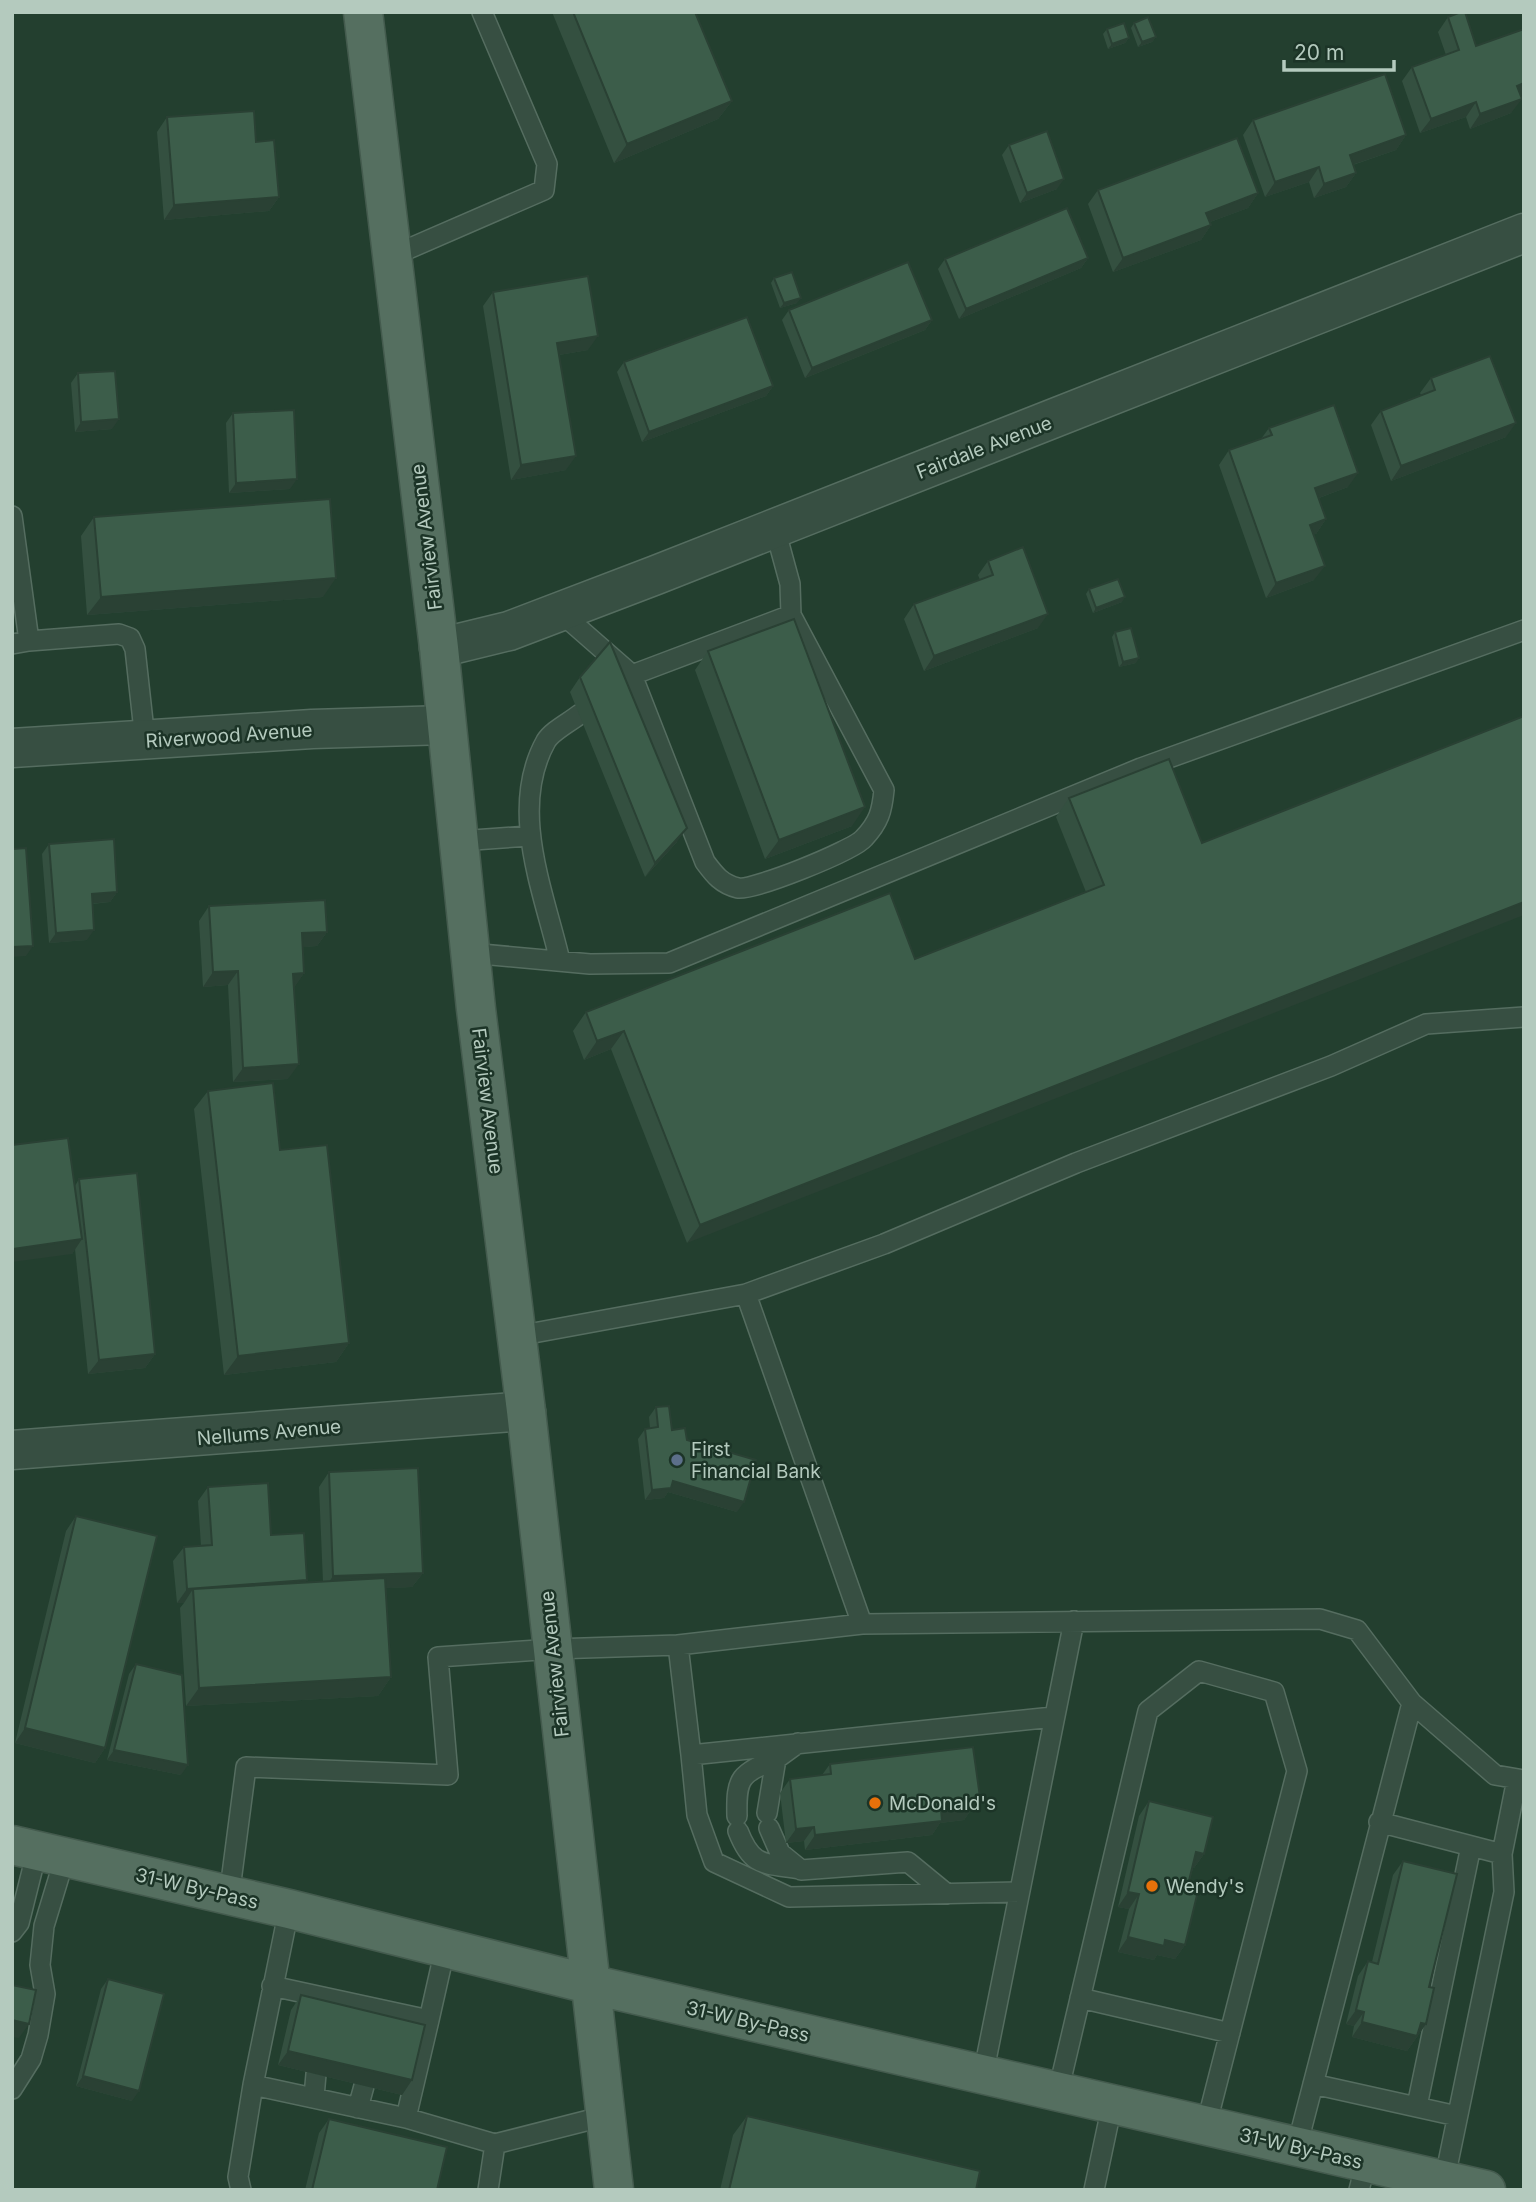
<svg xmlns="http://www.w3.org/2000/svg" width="1536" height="2202" font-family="Inter,sans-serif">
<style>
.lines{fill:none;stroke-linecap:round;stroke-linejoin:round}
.lane-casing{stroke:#556d60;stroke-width:22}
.street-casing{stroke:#556d60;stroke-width:41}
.primary-casing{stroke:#445b4e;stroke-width:41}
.lane{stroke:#374f42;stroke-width:19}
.street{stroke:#374f42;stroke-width:38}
.primary{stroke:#556f60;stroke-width:38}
.wall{fill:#345040}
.shaded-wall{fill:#2a4134}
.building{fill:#3c5d4a;stroke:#2a4134;stroke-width:2}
.service-dot{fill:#5c6f8a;stroke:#1c3427;stroke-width:2.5}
.food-dot{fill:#e8710a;stroke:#1c3427;stroke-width:2.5}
.labels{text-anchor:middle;stroke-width:5;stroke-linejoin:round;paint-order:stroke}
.street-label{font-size:19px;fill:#b4cabe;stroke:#1c3427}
.poi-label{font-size:19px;fill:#b4cabe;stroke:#1c3427;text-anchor:start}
</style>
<rect width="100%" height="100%" fill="#233f2f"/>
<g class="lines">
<defs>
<path id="lane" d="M392 256 544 190 547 164 482 12
M12 516 29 641 12 644
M560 612 632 675 705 862C714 874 721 884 738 888 752 891 853 851 864 838 879 822 882 811 884 790L791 615 790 584 775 529
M29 641 119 634 130 638 135 649 145 740
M623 681 632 675 791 615
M459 841 529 836
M470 953 590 964 669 963 1141 768 1524 630
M560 961C544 892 508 809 546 741 552 731 570 722 580 714
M746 1294 884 1244 1076 1163 1331 1066 1426 1024 1524 1017
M862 1624 1320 1619 1357 1630 1412 1703 1495 1775 1524 1780
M678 1645 691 1755
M767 1813 776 1759 798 1743
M737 1816C736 1777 740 1774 776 1759
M1379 1822 1502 1854
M769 1828 780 1853 801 1870 908 1862 947 1894
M738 1831C752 1867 763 1863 799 1869
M1019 1892 789 1897 714 1862 697 1815 691 1755 1053 1717
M229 1897 246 1767 448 1775 438 1657 553 1649 678 1645 862 1624 746 1294 517 1336
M289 1909 253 2085 406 2118 495 2144
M12 1932 19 1923 37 1851
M272 1986 429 2020 445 1949
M1080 1998 1230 2033
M983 2075 1074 1621
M1313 2084 1457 2116
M12 2089 31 2059 38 2035 45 1994 40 1965 44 1926 65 1857
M1058 2092 1148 1711 1199 1671 1274 1692 1297 1771 1206 2126
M314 2097 316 2074
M1417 2106 1471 1846
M358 2108 364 2086
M406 2118 429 2020
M1297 2146 1412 1703
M1443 2187 1504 1892 1502 1854 1517 1779
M241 2190 238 2177 253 2085
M488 2190 495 2144 605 2116
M1094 2190 1112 2105
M1359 2190 1366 2163"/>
<path id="street" d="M439 648 509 631 656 575 1524 233
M12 748 312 729 446 725
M12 1450 526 1411"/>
<path id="primary" d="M363 12 439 648 476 1009 526 1411 614 2190
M12 1845 289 1909 589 1984 1486 2190"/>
</defs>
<!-- lane casing -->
<use href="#lane" class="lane-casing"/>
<!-- street casing -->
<use href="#street" class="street-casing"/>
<!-- primary casing -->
<use href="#primary" class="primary-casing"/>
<!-- lane -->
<use href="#lane" class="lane"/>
<!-- street -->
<use href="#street" class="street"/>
<!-- primary -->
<use href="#primary" class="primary"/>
</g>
<!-- wall -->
<path class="wall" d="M552 12H695L732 101 718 119 614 163Z
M1448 17 1476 46 1520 95 1511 113 1470 129 1466 117 1420 133 1402 81 1412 67 1446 55 1438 32Z
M1134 23 1156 37 1152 42 1138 47 1131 28Z
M1107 29 1129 38 1125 43 1108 49 1103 34Z
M167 117 256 142 279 197 269 211 164 220 157 132Z
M1253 120 1406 135 1396 150 1353 165 1356 173 1346 187 1314 198 1309 182 1265 197 1243 135Z
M1009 145 1057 189 1020 203 1002 155Z
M1098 190 1258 193 1248 208 1210 222 1211 225 1201 240 1113 272 1088 204Z
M1088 258 1081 268 959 319 938 269 945 259Z
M774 278 797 303 780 308 771 283Z
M493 292 588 350 559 355 566 470 511 480 483 306Z
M789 310 932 320 925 330 805 378 782 320Z
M624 362 773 386 766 396 642 442 617 372Z
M78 373 112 429 75 432 71 383Z
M1431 378 1506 437 1391 481 1371 425 1381 411 1421 395 1420 393Z
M233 413 290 489 229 493 226 423Z
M1269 428 1348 487 1319 498 1326 519 1316 534H1314V580L1266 598 1219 465 1229 450 1261 439Z
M94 517 323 597 87 615 81 536Z
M988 561 1038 628 924 671 904 619 914 604 980 580 978 575Z
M1089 589 1122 602 1093 613 1086 594Z
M1115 632 1136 663 1119 667 1112 637Z
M708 651 852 826 765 859 695 670Z
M580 677 677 842 645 877 570 692Z
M1069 798 1202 843 687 1243 611 1049 584 1060 573 1031 586 1012 915 959 1086 892 1056 817Z
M49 844 117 892 110 902 92 904 87 940 49 943 42 854Z
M209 906 327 932 317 946 302 947 304 973 294 987 288 1079 233 1082 228 985 203 987 199 921Z
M208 1091 280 1150 349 1343 336 1362 224 1375 194 1109Z
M79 1179 155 1354 145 1368 88 1374 75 1249 72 1254 75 1186Z
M656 1407 672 1430 687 1440 737 1512 668 1492 664 1498 645 1500 638 1439 645 1429 650 1428 649 1417Z
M329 1472 423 1573 412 1587 386 1588 391 1677 378 1696 186 1706 180 1608 184 1603H177L173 1561 184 1547 201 1546 198 1501 208 1487 307 1580 305 1583 323 1582 319 1487Z
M76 1516 105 1748 95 1763 15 1743 66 1531Z
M136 1664 181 1775 107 1760 129 1674Z
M830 1764 980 1797 964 1820 940 1823 932 1835 805 1850 804 1841 786 1843 780 1793 790 1779 822 1775Z
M1149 1801 1204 1854 1194 1868H1193L1187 1889 1185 1945 1175 1959 1157 1955 1154 1960 1118 1952 1129 1909 1118 1907 1139 1816Z
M1403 1861 1429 1987 1426 2024 1407 2051 1352 2037 1354 2026 1346 2024 1358 1976 1368 1961 1372 1962 1393 1875Z
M108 1979 132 2101 76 2086 101 1989Z
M301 1995 412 2080 402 2095 278 2065 291 2010Z
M747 2116 976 2190H720L733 2135Z
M329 2119 437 2190H305L319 2133Z"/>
<!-- shaded-wall -->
<path class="shaded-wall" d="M1156 37 1152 42 1138 47 1142 42Z
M1129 38 1125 43 1108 49 1112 44Z
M1524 83V94L1507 100 1517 86Z
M1522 99 1511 113 1470 129 1480 114Z
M732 101 718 119 614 163 627 144Z
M1476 102 1466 117 1420 133 1431 119Z
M1406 135 1396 150 1340 169 1350 155Z
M1319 167 1309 182 1265 197 1275 182Z
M1356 173 1346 187 1314 198 1324 184Z
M1064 179 1057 189 1020 203 1027 193Z
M1258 193 1248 208 1196 227 1206 213Z
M279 197 269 211 164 220 174 205Z
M1211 225 1201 240 1113 272 1123 258Z
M1088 258 1081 268 959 319 966 309Z
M801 298 797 303 780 308 784 303Z
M932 320 925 330 805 378 812 368Z
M598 336 588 350 547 357 557 343Z
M773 386 766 396 642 442 649 432Z
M119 419 112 429 75 432 81 422Z
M1516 423 1506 437 1391 481 1401 466Z
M576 456 566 470 511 480 521 465Z
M1358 473 1348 487 1305 503 1315 488Z
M297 479 290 489 229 493 236 483Z
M1326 519 1316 534 1300 539 1310 525Z
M1325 566 1314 580 1266 598 1276 583Z
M336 578 323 597 87 615 101 597Z
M1125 597 1122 602 1093 613 1096 608Z
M1048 614 1038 628 924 671 934 656Z
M1139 658 1136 663 1119 667 1123 662Z
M865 807 852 826 765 859 779 840Z
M687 828 677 842 645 877 655 863Z
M117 892 110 902 85 904 92 894Z
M1524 902V915L687 1243 700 1225Z
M94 930 87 940 49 943 56 933Z
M327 932 317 946 292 948 302 933Z
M33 946 26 956 12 957V947Z
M238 971 228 985 203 987 213 972Z
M304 973 294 988 293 974Z
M624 1031 611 1049 584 1060 597 1041Z
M299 1064 288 1079 233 1082 243 1068Z
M82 1239 72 1254 12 1262 13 1249Z
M349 1343 336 1362 224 1375 238 1356Z
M155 1354 145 1368 88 1374 99 1360Z
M673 1481 744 1502 737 1512 668 1492 664 1498 645 1500 652 1490Z
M423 1573 412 1587 323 1591 333 1576Z
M307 1580 297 1595 193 1589 184 1603H177L187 1589Z
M391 1677 378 1696 186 1706 199 1688Z
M25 1728 105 1748 95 1763 15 1743Z
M114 1750 188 1765 181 1775 107 1760Z
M980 1797 964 1820 940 1823 932 1835 805 1850 815 1835 941 1809 974 1798Z
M814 1827 804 1841 786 1843 796 1829Z
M1196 1852 1204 1854 1194 1868 1186 1866Z
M1128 1892 1139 1894 1129 1909 1118 1907Z
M1128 1937 1165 1940 1185 1945 1175 1959 1157 1955 1154 1960 1118 1952Z
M1356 2010 1364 2012 1354 2026 1346 2024Z
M12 2020 29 2024 19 2038 12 2037Z
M1362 2022 1421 2023 1426 2024 1407 2051 1352 2037Z
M288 2051 412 2080 402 2095 278 2065Z
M83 2076 139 2091 132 2101 76 2086Z"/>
<!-- building -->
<path class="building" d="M573 12H695L732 101 627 144Z
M1461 12H1465L1476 46 1524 29V83L1517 86 1522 99 1480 114 1476 102 1431 119 1412 67 1459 50 1448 17Z
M1148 17 1156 37 1142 42 1134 23Z
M1124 23 1129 38 1112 44 1107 29Z
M1385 74 1406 135 1350 155 1356 173 1324 184 1319 167 1275 182 1253 120Z
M254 111 256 142 274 140 279 197 174 205 167 117Z
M1047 131 1064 179 1027 193 1009 145Z
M1237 138 1258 193 1206 213 1211 225 1123 258 1098 190Z
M1067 208 1088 258 966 309 945 259Z
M908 262 932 320 812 368 789 310Z
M792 272 801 298 784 303 774 278Z
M588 276 598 336 557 343 576 456 521 465 493 292Z
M747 317 773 386 649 432 624 362Z
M1490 356 1516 423 1401 466 1381 411 1435 390 1431 378Z
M115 371 119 419 81 422 78 373Z
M1334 405 1358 473 1315 488 1326 519 1310 525 1325 566 1276 583 1229 450 1272 435 1269 428Z
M294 410 297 479 236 483 233 413Z
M330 499 336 578 101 597 94 517Z
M1023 547 1048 614 934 656 914 604 993 575 988 561Z
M1118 579 1125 597 1096 608 1089 589Z
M794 619 865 807 779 840 708 651Z
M1131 628 1139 658 1123 662 1115 632Z
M610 642 687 828 655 863 580 677Z
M1524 716V902L700 1225 624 1031 597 1041 586 1012 890 893 915 959 1104 885 1069 798 1169 759 1202 843Z
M114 839 117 892 92 894 94 930 56 933 49 844Z
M26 848 33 946 12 947V849Z
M325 900 327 932 302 933 304 973 293 974 299 1064 243 1068 238 971 213 972 209 906Z
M273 1083 280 1150 327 1145 349 1343 238 1356 208 1091Z
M68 1138 82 1239 13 1249 12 1145Z
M137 1173 155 1354 99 1360 79 1179Z
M669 1406 672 1430 685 1428 687 1440 756 1460 744 1502 673 1481 671 1488 652 1490 645 1429 658 1427 656 1407Z
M418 1468 423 1573 333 1576 329 1472Z
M268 1483 271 1535 304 1533 307 1580 187 1589 184 1547 212 1545 208 1487Z
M76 1516 157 1536 105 1748 25 1728Z
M385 1578 391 1677 199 1688 193 1589Z
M136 1664 182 1675 188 1765 114 1750Z
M973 1747 980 1797 974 1798V1805L941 1809 942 1821 815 1835 814 1827 796 1829 790 1779 831 1774 830 1764Z
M1149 1801 1213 1817 1204 1854 1196 1852 1187 1889 1198 1891 1185 1945 1165 1940 1164 1946 1128 1937 1139 1894 1128 1892Z
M1403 1861 1457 1874 1429 1987 1434 1988 1426 2024 1421 2023 1417 2036 1362 2022 1364 2012 1356 2010 1368 1961 1378 1964Z
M108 1979 164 1994 139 2091 83 2076Z
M12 1985 36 1990 29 2024 12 2020Z
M301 1995 425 2025 412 2080 288 2051Z
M747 2116 980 2171 976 2190H729Z
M329 2119 447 2147 437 2190H312Z"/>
<!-- markers -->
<circle class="service-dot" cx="677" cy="1460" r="7"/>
<g class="food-dot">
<circle cx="875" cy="1803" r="7"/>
<circle cx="1152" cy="1886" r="7"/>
</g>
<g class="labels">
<!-- street labels -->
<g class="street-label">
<text transform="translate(984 447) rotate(-21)" y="7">Fairdale Avenue</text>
<text transform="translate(426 537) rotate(-97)" y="7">Fairview Avenue</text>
<text transform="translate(229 735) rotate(-4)" y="7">Riverwood Avenue</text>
<text transform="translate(488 1101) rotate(83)" y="7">Fairview Avenue</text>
<text transform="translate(269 1432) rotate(-5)" y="7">Nellums Avenue</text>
<text transform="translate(554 1664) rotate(-96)" y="7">Fairview Avenue</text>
<text transform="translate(197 1888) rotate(13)" y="7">31-W By-Pass</text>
<text transform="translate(748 2021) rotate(13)" y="7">31-W By-Pass</text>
<text transform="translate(1301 2148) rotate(13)" y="7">31-W By-Pass</text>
</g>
<!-- poi labels -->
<g class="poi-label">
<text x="691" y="1456">First<tspan x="691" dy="22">Financial Bank</tspan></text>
<text x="889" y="1810">McDonald's</text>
<text x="1166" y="1893">Wendy's</text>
</g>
</g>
<!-- border -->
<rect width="1536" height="2202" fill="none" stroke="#b4cabe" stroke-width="28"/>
<!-- scale -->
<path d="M1284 60v10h110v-10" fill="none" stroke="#b4cabe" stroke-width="3.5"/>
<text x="1294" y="60" font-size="21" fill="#b4cabe" stroke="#1c3427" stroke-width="5" paint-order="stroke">20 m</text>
</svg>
